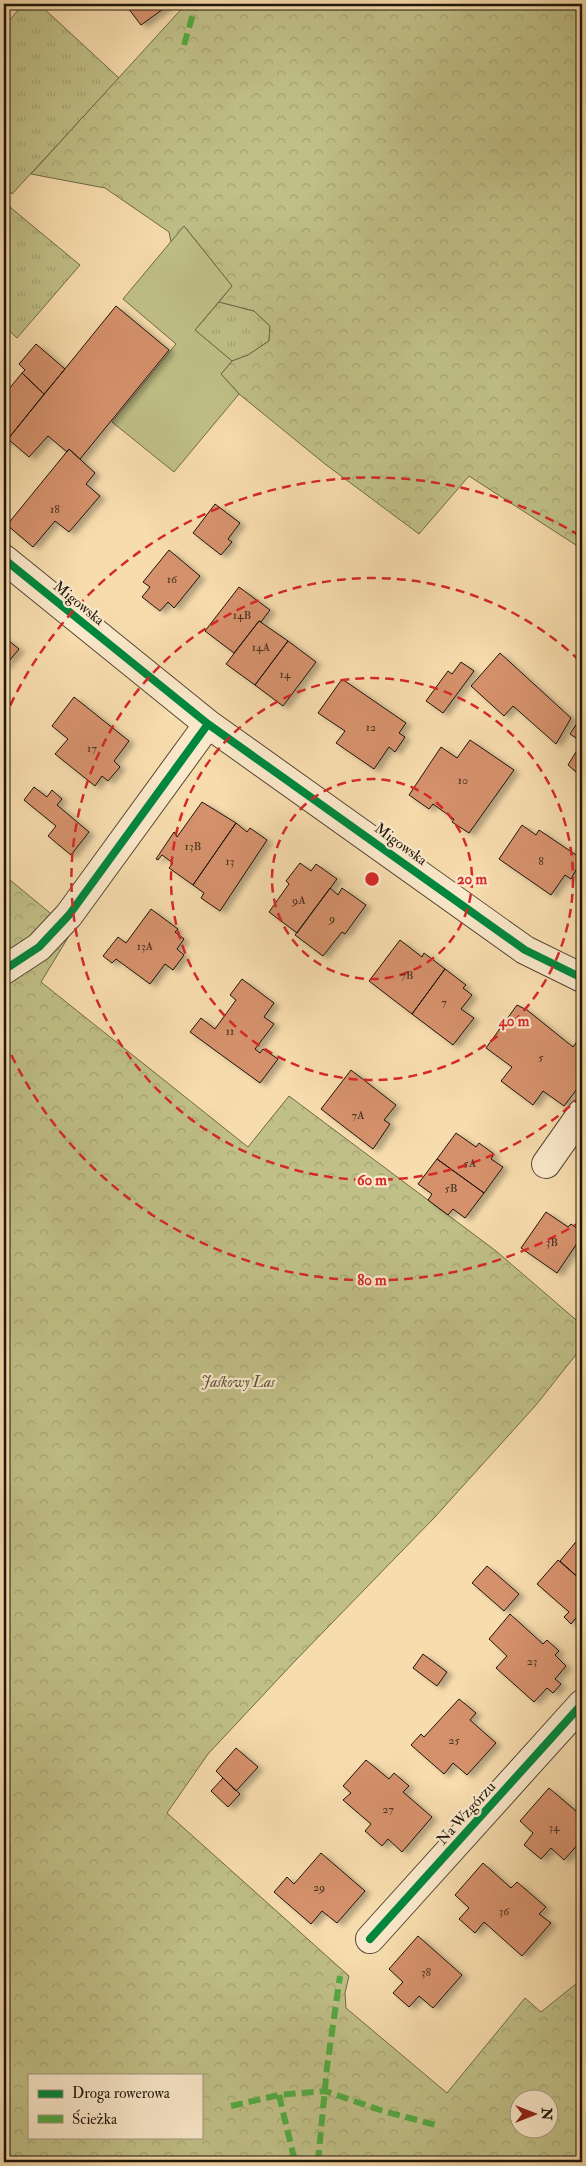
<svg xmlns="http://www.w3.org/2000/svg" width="586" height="2166" font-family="'IM FELL Double Pica',serif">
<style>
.grass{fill:url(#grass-tufts);stroke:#6e6a48}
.forest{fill:url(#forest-crowns);stroke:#6e6a48;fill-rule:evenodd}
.garden{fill:#c0bf87;stroke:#6e6a48}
.building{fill:#d5916c;stroke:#1d150a;filter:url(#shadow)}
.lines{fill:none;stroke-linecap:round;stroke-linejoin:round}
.minor-casing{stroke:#544733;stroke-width:30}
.minor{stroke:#fae8ca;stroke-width:28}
.quiet{stroke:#52a941;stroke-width:6;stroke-dasharray:12 6;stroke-linecap:butt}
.cycleway-casing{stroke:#fae8ca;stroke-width:11}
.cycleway{stroke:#00873e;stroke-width:8}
.ring{fill:none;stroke:#d62828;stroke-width:2.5;stroke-dasharray:9 6}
.labels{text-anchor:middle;stroke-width:4.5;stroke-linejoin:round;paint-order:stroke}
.number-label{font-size:12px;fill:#4b3422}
.street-label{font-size:15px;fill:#1d150a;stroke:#fae8ca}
.park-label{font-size:15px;font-style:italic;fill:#565036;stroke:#fae8ca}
.centre{fill:#d62828;stroke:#fae8ca;stroke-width:2.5}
.ring-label{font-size:15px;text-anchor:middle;font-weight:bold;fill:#d62828;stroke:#fae8ca;stroke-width:4.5;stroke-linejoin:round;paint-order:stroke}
</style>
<defs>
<pattern id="grass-tufts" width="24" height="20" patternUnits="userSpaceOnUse" patternTransform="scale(1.25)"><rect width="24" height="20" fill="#c0bf87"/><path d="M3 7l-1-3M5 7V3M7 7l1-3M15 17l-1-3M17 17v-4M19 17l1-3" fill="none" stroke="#a5a373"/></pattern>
<pattern id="forest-crowns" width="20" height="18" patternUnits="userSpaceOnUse" patternTransform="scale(1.25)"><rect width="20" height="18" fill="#c0bf87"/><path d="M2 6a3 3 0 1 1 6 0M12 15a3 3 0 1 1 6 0" fill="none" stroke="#a5a373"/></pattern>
<filter id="shadow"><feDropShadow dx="5.5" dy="3" stdDeviation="2.5" flood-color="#0004"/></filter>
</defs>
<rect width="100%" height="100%" fill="#f7dcad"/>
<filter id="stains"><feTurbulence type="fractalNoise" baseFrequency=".004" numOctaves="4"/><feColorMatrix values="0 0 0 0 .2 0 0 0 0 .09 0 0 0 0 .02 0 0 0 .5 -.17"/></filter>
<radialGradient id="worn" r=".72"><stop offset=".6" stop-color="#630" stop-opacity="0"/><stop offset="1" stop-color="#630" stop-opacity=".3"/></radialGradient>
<!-- grass -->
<path class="grass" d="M23 4H39L119 78 12 194 4 187V27Z
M5 203 80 265 17 338 4 326Z
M219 302 254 311 270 326 269 341 248 355 232 361 195 330Z"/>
<!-- forest -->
<path class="forest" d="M186 4 582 5V549L469 476 419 534 325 464 239 394 221 374 232 361 248 355 269 341 270 326 254 311 219 302 232 286 185 227 171 242 169 232 105 188 31 174Z
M4 875 72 931 41 982 248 1147 289 1096 496 1251 582 1325V1347L536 1405 434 1518 294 1662 208 1754 167 1813 349 1976 345 1993 346 2008 447 2093 525 1998 541 2012 582 1979V2162H4ZM29 2075H201V2137H29ZM518 2098H548V2128H518Z"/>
<!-- garden -->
<path class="garden" d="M184 226 232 286 195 330 232 361 221 374 239 394 174 472 112 422 176 344 123 299Z"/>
<!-- building -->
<path class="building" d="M125 4H170L141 25Z
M116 306 169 350 80 459 69 449 67 452 48 436 29 457 8 439Z
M36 344 65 369 44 394 22 373 25 370 19 364Z
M22 373 44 394 4 444V395Z
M69 449 95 473 86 484 100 496 69 532 55 521 33 547 7 525Z
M215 504 240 523 228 539 232 542 221 555 193 533Z
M169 550 200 576 174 608 168 602 160 611 142 597 150 587 143 582Z
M239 587 270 610 261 622 259 621 234 653 205 631Z
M259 621 288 641 255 685 226 664Z
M4 637 19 649 4 667Z
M288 641 316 662 283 706 255 685Z
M500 653 571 718 556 744 513 706 504 716 471 686Z
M461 662 474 671 443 713 426 701 448 671 452 674Z
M342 679 406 723 399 733 405 737 395 752 389 747 374 769 336 743 345 731 318 713Z
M74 697 129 741 114 761 120 767 108 781 102 776 95 786 55 754 68 739 52 726Z
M582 715V742L570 734Z
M470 740 514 770 469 833 452 822 454 819 433 804 429 809 409 795 441 747 457 758Z
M582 742V777L568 765Z
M34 787 47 797 52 790 62 799 57 805 89 832 71 855 48 836 56 826 24 800Z
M202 802 236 823 193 885 169 868 173 863 162 855 158 860 156 859 174 832 177 837Z
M236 823 247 832 250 828 267 840 220 911 201 898 204 893 193 885Z
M522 825 536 835 539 830 582 859 571 879 565 875 551 895 499 859Z
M300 863 311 871 316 864 337 879 297 933 269 912 289 884 286 881Z
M330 888 338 895 342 888 366 905 345 934 342 932 323 956 295 935Z
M151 909 178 929 175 932 184 939 177 949 184 955 173 970 165 964 150 984 116 959 112 963 103 956 118 937 126 943Z
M400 940 422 957 424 953 445 969 412 1014 369 981Z
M445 969 466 985 463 988 472 995 461 1009 474 1018 453 1045 412 1014Z
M242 979 274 1003 264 1017 274 1024 255 1049 260 1053 263 1049 278 1059 260 1083 190 1032 201 1018 215 1029 236 1000 230 995Z
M517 1005 527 1010 573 1047 581 1036 582 1038V1087L580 1085 564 1106 543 1091 533 1105 501 1081 512 1067 486 1048Z
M351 1070 396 1105 384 1120 390 1124 373 1149 321 1109Z
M456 1133 476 1147 479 1143 494 1154 491 1159 503 1167 484 1193 437 1159Z
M437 1159 484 1193 465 1218 453 1209 448 1215 428 1200 432 1194 418 1184Z
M546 1212 568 1227 571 1224 582 1232V1236L557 1273 521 1248Z
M580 1537 582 1539V1581L560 1561Z
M558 1560 582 1581V1624L576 1618 571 1624 564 1617 569 1612 537 1584Z
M487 1566 519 1594 504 1611 472 1583Z
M510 1614 543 1644 547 1640 559 1651 555 1655 566 1666 555 1679 561 1684 553 1693 547 1688 534 1702 496 1668 507 1656 489 1639Z
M423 1654 447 1672 437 1686 413 1668Z
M459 1699 476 1713 470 1720 496 1743 467 1775 453 1763 444 1774 411 1745 421 1734 424 1737Z
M236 1748 258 1767 236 1791 216 1771Z
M366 1760 389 1779 394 1773 409 1786 403 1792 432 1817 402 1852 388 1839 382 1846 365 1831 371 1824 343 1800 351 1793 343 1786Z
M223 1778 240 1794 228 1807 211 1791Z
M549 1788 576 1811 582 1804V1840L564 1860 551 1848 541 1859 524 1845 533 1833 520 1821Z
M321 1853 365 1891 337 1923 322 1911 311 1924 274 1892 287 1877 294 1884Z
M483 1863 511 1888 517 1882 546 1907 539 1914 551 1923 522 1956 484 1922 475 1933 459 1919 469 1908 455 1895Z
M418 1936 462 1975 433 2008 419 1996 409 2007 393 1993 403 1982 389 1969Z"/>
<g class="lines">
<defs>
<path id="minor" d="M4 559 208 724 525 950 582 978
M4 970 39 947 69 915 208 724
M546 1164 582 1113
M370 1939 582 1704"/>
</defs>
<!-- minor casing -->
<use href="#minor" class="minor-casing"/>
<!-- minor -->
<use href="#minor" class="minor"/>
<!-- quiet -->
<path class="quiet" d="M184 45 196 4
M279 2095 295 2162
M231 2106 279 2095 325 2091 383 2111 436 2125
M318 2162 327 2067 340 1976"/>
<defs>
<path id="cycleway" d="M4 559 208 724 525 950 582 978
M4 970 39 947 69 915 208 724
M370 1939 582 1704"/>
</defs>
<!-- cycleway casing -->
<use href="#cycleway" class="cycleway-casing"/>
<!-- cycleway -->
<use href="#cycleway" class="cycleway"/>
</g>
<!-- distance rings -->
<g class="ring">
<circle cx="372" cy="879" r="100"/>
<circle cx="372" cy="879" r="201"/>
<path d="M581 1096A301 301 0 1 1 581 662"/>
<path d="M582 1221A401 401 0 0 1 4 1039M4 719A401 401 0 0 1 582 537"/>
</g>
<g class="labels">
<!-- number labels -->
<g class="number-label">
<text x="55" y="513">18</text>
<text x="172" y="583">16</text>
<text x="242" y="619">14B</text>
<text x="261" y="651">14A</text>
<text x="285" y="678">14</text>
<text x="371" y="731">12</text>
<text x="92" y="752">17</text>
<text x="463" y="784">10</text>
<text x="193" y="850">13B</text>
<text x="230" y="865">13</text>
<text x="541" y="865">8</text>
<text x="299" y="904">9A</text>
<text x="332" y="922">9</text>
<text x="145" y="950">13A</text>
<text x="407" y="979">7B</text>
<text x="444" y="1006">7</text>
<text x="230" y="1035">11</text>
<text x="541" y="1061">5</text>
<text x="358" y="1119">7A</text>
<text x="470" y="1167">5A</text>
<text x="451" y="1192">5B</text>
<text x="552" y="1246">3B</text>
<text x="532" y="1665">23</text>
<text x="454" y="1744">25</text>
<text x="388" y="1813">27</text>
<text x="554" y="1831">34</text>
<text x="319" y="1891">29</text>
<text x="504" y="1915">36</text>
<text x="426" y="1976">38</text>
</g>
<!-- street labels -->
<g class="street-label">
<text transform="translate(79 603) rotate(39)" y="5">Migowska</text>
<text transform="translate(401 844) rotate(36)" y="5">Migowska</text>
<text transform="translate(466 1813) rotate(-48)" y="5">Na Wzgórzu</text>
</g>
<!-- park labels -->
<g class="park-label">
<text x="238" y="1387">Jaśkowy Las</text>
</g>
</g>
<circle cx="372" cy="879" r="8" class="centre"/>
<g class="ring-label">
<text x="472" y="884">20 m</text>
<text x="514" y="1026">40 m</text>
<text x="372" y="1185">60 m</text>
<text x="372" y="1285">80 m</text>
</g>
<!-- margin -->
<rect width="586" height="2166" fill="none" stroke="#f7dcad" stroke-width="20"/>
<rect x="5" y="5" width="576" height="2156" fill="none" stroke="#1d150a" stroke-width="2.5"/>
<rect x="10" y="10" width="566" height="2146" fill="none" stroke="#1d150a"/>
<!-- legend -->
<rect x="28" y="2074" width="175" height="65" fill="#fae8ca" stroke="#a2947d"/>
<rect x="38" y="2090" width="25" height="8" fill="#00873e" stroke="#a2947d"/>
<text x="72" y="2098" font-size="15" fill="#1d150a">Droga rowerowa</text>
<rect x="38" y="2115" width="25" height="8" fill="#52a941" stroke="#a2947d"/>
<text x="72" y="2124" font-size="15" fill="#1d150a">Ścieżka</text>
<!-- north arrow -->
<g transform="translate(534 2114) rotate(90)"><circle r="24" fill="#fae8ca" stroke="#a2947d"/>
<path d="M0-4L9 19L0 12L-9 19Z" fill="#8f2418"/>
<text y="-8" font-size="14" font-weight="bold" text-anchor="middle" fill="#1d150a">N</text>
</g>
<rect width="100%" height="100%" filter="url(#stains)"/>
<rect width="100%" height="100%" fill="url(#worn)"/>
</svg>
